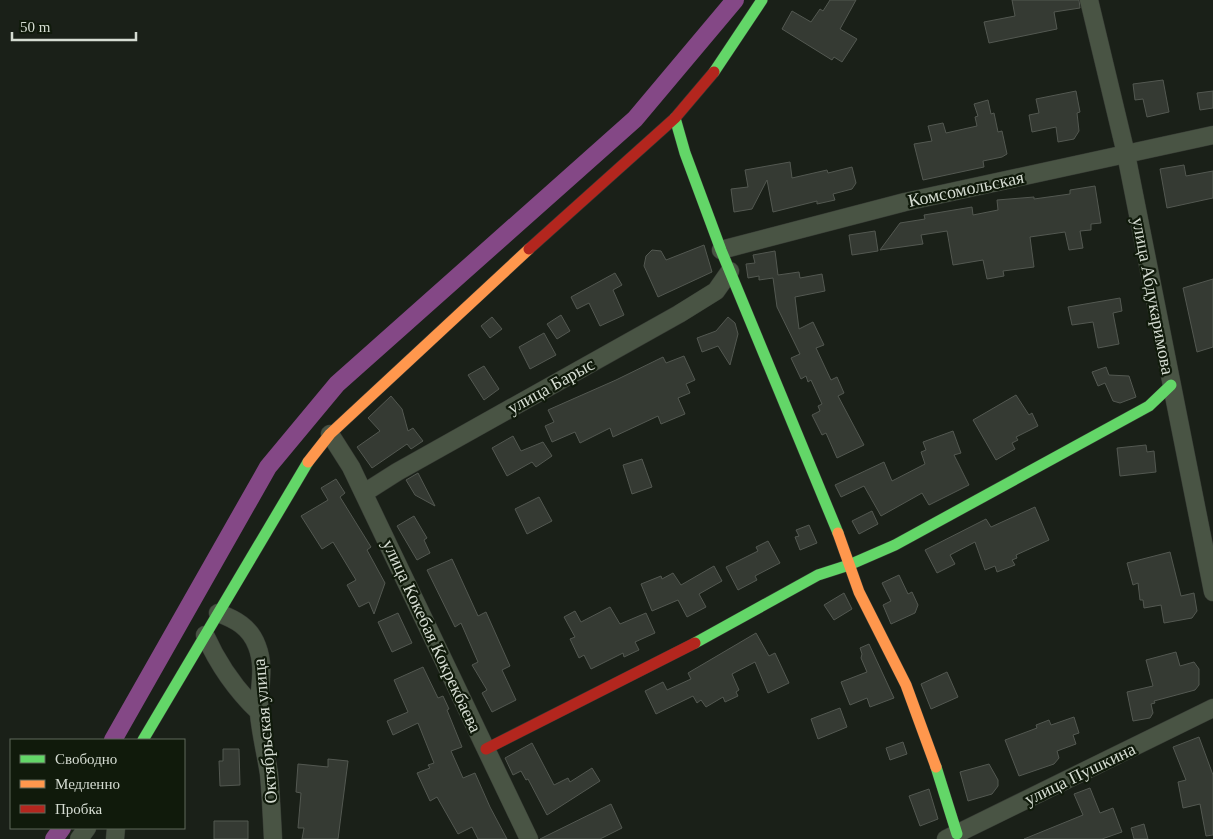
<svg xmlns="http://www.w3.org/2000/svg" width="1213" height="839" font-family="'Times New Roman',serif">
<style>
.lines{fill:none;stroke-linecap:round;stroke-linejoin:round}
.canal{stroke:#844886;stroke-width:18}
.building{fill:#353a33;stroke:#535851}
.street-casing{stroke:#353933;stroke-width:19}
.fast-casing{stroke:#353933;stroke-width:12}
.slow-casing{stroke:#353933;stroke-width:12}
.jam-casing{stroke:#353933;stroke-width:12}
.street{stroke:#495444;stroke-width:18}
.fast{stroke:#63d668;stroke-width:11}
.slow{stroke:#ff974d;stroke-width:11}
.jam{stroke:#b3261e;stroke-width:11}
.labels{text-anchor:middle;stroke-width:4.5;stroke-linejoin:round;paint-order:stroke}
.street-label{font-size:18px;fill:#d5dcd2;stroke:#101a0b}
</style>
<rect width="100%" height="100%" fill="#1a2018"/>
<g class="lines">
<!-- canal -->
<path class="canal" d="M113 740 268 467 337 384 635 119 735 0
M54 839 62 828"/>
</g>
<!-- building -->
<path class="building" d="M830 0H856L840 29 857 39 842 62 834 57 832 60 782 29 792 11 811 22 820 9 823 11Z
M1012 0H1079L1080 8 1054 12 1057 29 989 43 984 22 1015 16Z
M1163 80 1169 112 1147 117 1143 99 1135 100 1133 84Z
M1076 91 1080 112 1077 113 1079 131 1074 139 1058 142 1056 127 1032 132 1029 115 1039 113 1036 99Z
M1213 91V108L1200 110 1197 93Z
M988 100 991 114 994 113 998 132 1002 131 1007 154 1002 157 983 161 984 167 923 180 914 144 932 141 928 126 943 123 946 133 977 126 975 117 978 116 974 104Z
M790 162 792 178 827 170 828 173 852 167 856 183 852 189 833 194 835 200 817 204V201L773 212 767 180 752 209 734 212 731 189 748 187 745 170Z
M1184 165 1186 176 1213 171V198L1167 208 1160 169Z
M1095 186 1101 223 1091 224V230L1080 231 1083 248 1069 250 1065 232 1030 237 1034 267 1003 271 1004 276 987 279 983 260 953 265 947 231 921 235 923 244 880 250 900 223 925 219 924 215 972 207 973 215 998 210 997 200 1034 197V199L1070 194V190Z
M875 231 878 251 852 255 849 235Z
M704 245 712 272 658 297 644 266 646 256 652 250 661 251 666 260Z
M775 251 778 275 799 272 800 278 822 274 825 291 795 297 799 329 813 322 824 345 816 348 831 380 837 377 844 393 838 396 864 445 837 458 826 433 822 435 812 415 820 411 818 406 822 404 811 380 808 382 806 376 801 379 791 358 800 354 777 307 773 278 759 280V276L748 278 746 264 755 263 753 255Z
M615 273 622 285 613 290 624 315 600 326 589 303 577 309 571 297Z
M1213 279V347L1197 352 1183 288Z
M1120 298 1122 311 1113 313 1119 344 1098 348 1093 322 1072 325 1068 307Z
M561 315 570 331 557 339 547 324Z
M492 317 502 329 490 338 481 326Z
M728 317 735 323 738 334 730 365 718 346 702 352 697 338 716 331Z
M544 333 556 355 530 369 519 347Z
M684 356 695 380 686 384 690 393 678 398 685 414 661 424 658 416 613 437 610 428 580 443 575 432 552 442 545 426 554 422 548 410 616 380 663 357 666 363Z
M484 366 499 389 484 400 468 375Z
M1106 367 1109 375 1129 376 1136 397 1120 403 1113 401 1105 383 1098 386 1092 372Z
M1016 395 1029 415 1032 413 1038 426 1016 437 1018 440 1012 443 1015 449 996 460 973 420Z
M391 396 402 409 408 431 413 428 423 441 411 449 407 444 372 468 357 447 380 431 368 418Z
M953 431 961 453 954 455 969 485 929 505 922 493 881 516 864 486 841 497 835 485 884 462 892 481 925 464 921 452 926 450 923 442Z
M513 436 521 451 543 442 552 456 536 467 532 462 507 476 492 448Z
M1146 445 1147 452 1154 451 1156 472 1120 476 1117 448Z
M642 459 652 487 632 494 623 465Z
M418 473 435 506 415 495 406 480Z
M336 479 345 493 340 497 371 547 367 550 385 583 374 614 369 602 359 607 347 585 356 580 333 542 322 549 301 516 328 500 321 488Z
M539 497 552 521 527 534 515 509Z
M1035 507 1049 540 1016 555 1017 558 1012 560 1015 565 997 572 995 566 985 570 975 542 950 555 955 564 937 573 925 550 986 519 991 527Z
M872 511 878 524 859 534 852 521Z
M414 516 427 538 424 540 430 553 417 560 397 526Z
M809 525 817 543 800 550 795 537 799 536 796 530Z
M768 541 780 563 755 576 757 580 738 590 726 567 758 551 756 547Z
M1170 552 1181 596 1194 593 1197 611 1192 618 1164 623 1161 605 1144 608 1143 600H1140L1138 583 1133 585 1127 563Z
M452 559 478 616 486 612 510 666 502 670 516 700 492 712 482 693 487 690 472 665 478 662 461 623 455 627 427 570Z
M714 566 722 581 699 594 706 607 687 617 678 600 652 611 641 584 661 576 662 579 673 573 681 585Z
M899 575 908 594 912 592 918 605 915 613 891 624 883 605 891 601 882 583Z
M844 593 852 609 834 620 824 605Z
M610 607 620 624 646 613 655 633 635 642 639 650 624 657 623 653 591 669 584 655 579 658 570 639 575 637 564 617 575 611 581 622Z
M398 613 412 643 392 652 378 622Z
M756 633 769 656 775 653 789 683 768 693 755 662 732 674 739 690 736 692 738 696 725 702 723 697 706 707 701 700 697 703 693 696 656 714 645 691 663 682 667 690 691 679 688 673Z
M869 644 894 698 870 707 867 698 850 705 841 682 867 672 861 658 862 654 860 648Z
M1176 652 1180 666 1194 662 1199 669V685L1195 690 1154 701 1155 703 1151 704 1153 713 1150 718 1133 721 1127 692 1153 686 1146 660Z
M423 667 438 698 443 696 449 709 447 710 462 747 451 751 463 778 475 773 490 807 507 839H478L472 827 458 834 437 797 430 801 417 773 430 768 428 765 434 763 418 723 393 735 387 721 408 712 394 680Z
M947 672 958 697 931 709 921 684Z
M840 708 847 727 818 739 811 719Z
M1074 717 1079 733 1073 735 1076 744 1057 751 1059 758 1054 764 1019 776 1005 740 1037 728 1036 725 1049 720 1051 725Z
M1199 737 1213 775V835L1206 836 1200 804 1183 808 1178 782 1186 780 1173 747Z
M903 742 907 754 890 760 886 748Z
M532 743 554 785 568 778 570 782 592 768 600 781 547 815 528 779 526 780 521 771 513 775 505 758Z
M223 749H239L240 785 220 786 219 761H223Z
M328 759 348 761 338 839H302L304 828H298L301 793 296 792 298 764 328 767Z
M989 764 998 780V786L992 794 968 801 960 772Z
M1090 788 1100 813 1113 808 1122 832 1102 839H1024L1083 815 1074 794Z
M929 789 938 819 920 826 909 796Z
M611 804 622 828 600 839H540Z
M214 821H248V839H214Z
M1144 824 1148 839H1134L1131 828Z"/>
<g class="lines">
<defs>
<path id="street" d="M1089 0 1126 154 1213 592
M721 250 905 202 1213 135
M330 434 351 467 529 839
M364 493 397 472 679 314 716 291 730 271
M218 613C235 619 250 627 257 646 266 669 258 690 259 714 261 735 266 754 269 774 271 796 272 818 273 839
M205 635C218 664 236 690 259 712
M79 839 87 828
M115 839 116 828
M946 839 1213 708"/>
<path id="fast" d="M714 72 762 0
M675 118 685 153 721 250 838 533
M695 643 818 575 849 565 895 545 1149 406 1171 385
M143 740 308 462
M936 767 957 834"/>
<path id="slow" d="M308 462 330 434 529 249
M838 533 859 592 906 685 936 767"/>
<path id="jam" d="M529 249 675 118 714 72
M486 749 695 643"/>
</defs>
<!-- street casing -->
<use href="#street" class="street-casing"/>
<!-- fast casing -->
<use href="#fast" class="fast-casing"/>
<!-- slow casing -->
<use href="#slow" class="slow-casing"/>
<!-- jam casing -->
<use href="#jam" class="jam-casing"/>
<!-- street -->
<use href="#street" class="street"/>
<!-- fast -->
<use href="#fast" class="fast"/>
<!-- slow -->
<use href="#slow" class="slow"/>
<!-- jam -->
<use href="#jam" class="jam"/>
</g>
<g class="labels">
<!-- street labels -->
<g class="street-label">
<text transform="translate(966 189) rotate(-12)" y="6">Комсомольская</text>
<text transform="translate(1153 296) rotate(79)" y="6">улица Абдукаримова</text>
<text transform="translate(551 386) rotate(-29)" y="6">улица Барыс</text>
<text transform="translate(432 636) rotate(65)" y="6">улица Кокебая Кокрекбаева</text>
<text transform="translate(265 731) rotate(-95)" y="6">Октябрьская улица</text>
<text transform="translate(1080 774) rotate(-26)" y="6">улица Пушкина</text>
</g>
</g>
<!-- legend -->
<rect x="10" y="739" width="175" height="90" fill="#101a0b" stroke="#5f685b"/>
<rect x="20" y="755" width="25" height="8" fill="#63d668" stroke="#5f685b"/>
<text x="55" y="764" font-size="15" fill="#d5dcd2">Свободно</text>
<rect x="20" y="780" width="25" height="8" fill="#ff974d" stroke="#5f685b"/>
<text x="55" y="789" font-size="15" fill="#d5dcd2">Медленно</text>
<rect x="20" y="805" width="25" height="8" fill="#b3261e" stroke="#5f685b"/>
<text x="55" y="814" font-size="15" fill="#d5dcd2">Пробка</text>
<!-- scale -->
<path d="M12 32v8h124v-8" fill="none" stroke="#d5dcd2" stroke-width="2.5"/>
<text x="20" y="32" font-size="15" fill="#d5dcd2" stroke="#101a0b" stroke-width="4" paint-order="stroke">50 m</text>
</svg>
